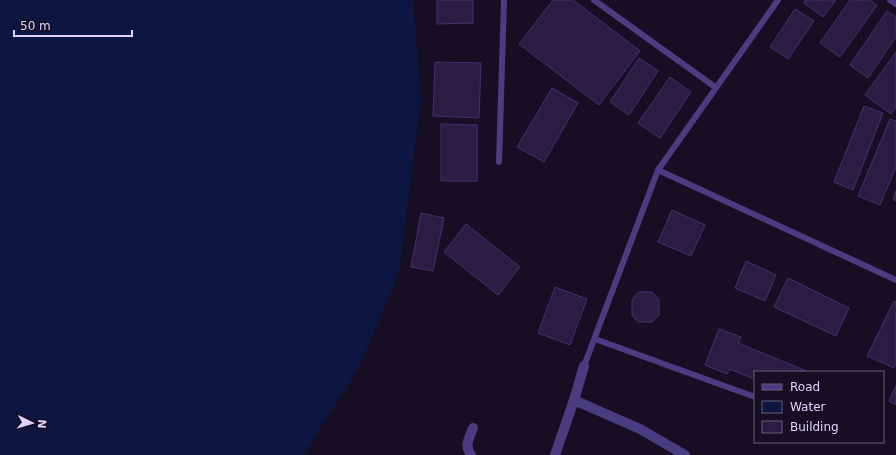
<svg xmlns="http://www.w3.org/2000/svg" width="896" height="455" font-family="'DejaVu Sans',sans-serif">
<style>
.water{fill:#0c1640}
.building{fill:#2b1c44;stroke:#462f6f}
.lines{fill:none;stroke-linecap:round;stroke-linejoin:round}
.lane{stroke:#4a3c81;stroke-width:6}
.street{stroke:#4a3c81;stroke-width:10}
</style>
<rect width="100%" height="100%" fill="#160f24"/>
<!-- water -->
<path class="water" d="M0 0H413L421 100 399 273 358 369 303 455H0Z"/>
<!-- building -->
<path class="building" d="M437 0H473V23L437 24Z
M553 0H573L640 51 599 105 519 44Z
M805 0H836L823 17 804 3Z
M850 0H870L877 5 840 57 820 43Z
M795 9 814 21 788 59 770 47Z
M887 11 896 17V37L868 78 850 65Z
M896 52V107L891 114 865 95Z
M639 58 658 71 629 115 610 102Z
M435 62 481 63 479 118 433 116Z
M670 77 691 92 660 138 638 123Z
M552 88 578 103 544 162 517 147Z
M864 106 883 113 853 190 834 182Z
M890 119 896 121V167L880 205 858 196Z
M441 124 477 125V181H441Z
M896 191V201L893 199Z
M672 210 705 225 691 256 658 242Z
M421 213 444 218 433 271 411 267Z
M466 224 520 267 498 295 444 252Z
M746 261 776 275 765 301 735 288Z
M788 278 849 308 836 336 774 307Z
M555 287 587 299 570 345 538 333Z
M638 292H652L659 300V315L652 322H638L632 315V300Z
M894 301 896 302V364L894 368 867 356Z
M719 329 741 337 738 343 809 372H755V379L729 369 727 374 705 365Z
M896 385V405L889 401Z"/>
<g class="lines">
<!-- lane -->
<path class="lane" d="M594 0 715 87
M890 0 896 4
M499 162 504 0
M658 170 896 280
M595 339 755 397
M584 366 658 170 778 0"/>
<!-- street -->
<path class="street" d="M574 400 640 429 685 455
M471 455C464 445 469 439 473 428
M555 455 574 400 584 366"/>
</g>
<!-- legend -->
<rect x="754" y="371" width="130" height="72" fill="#160f24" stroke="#665d7b"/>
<rect x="762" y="384" width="20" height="6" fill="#4a3c81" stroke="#665d7b"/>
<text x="790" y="391" font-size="12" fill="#dfd3fd">Road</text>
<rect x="762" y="401" width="20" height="12" fill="#0c1640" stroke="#665d7b"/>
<text x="790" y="411" font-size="12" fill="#dfd3fd">Water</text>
<rect x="762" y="421" width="20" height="12" fill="#2b1c44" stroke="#665d7b"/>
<text x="790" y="431" font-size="12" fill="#dfd3fd">Building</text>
<!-- north arrow -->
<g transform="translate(32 423) rotate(95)" stroke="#160f24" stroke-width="3" paint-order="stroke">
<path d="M0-3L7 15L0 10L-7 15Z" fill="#dfd3fd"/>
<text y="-6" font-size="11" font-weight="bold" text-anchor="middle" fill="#dfd3fd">N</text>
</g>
<!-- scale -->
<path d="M14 30v6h118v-6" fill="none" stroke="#dfd3fd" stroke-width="2"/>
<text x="20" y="30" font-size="12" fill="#dfd3fd" stroke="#160f24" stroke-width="3" paint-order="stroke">50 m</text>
</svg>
